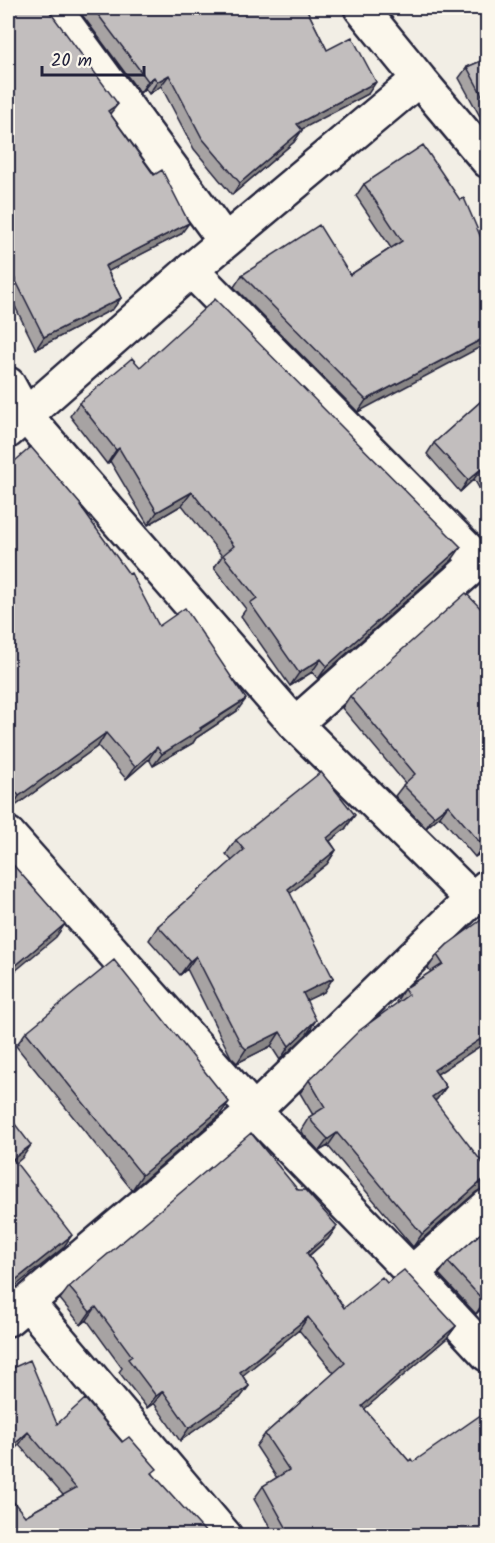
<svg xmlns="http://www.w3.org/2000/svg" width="495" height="1543" font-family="Kalam,sans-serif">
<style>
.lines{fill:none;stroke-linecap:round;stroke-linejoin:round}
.minor-casing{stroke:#22223b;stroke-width:38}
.minor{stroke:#fbf7ec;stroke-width:33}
.wall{fill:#a7a3a3;stroke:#22223b;stroke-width:1.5}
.shaded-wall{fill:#888585;stroke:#22223b;stroke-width:1.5}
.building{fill:#c2bebe;stroke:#22223b;stroke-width:1.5}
</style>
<rect width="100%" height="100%" fill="#f2eee5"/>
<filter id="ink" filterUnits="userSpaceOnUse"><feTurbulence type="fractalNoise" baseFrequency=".0167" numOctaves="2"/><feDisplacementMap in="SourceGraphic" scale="12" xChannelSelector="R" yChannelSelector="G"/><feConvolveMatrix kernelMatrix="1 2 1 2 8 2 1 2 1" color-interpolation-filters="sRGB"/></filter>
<g filter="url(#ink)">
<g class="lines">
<defs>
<path id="minor" d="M54 8 225 241
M361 8 419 79
M191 270 479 561 488 555
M8 384 25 415 295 724 472 899 488 886
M8 431 191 270 419 79 488 161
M295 724 479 561
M8 834 254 1111 412 1273 488 1355
M412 1273 488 1206
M27 1302 225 1536
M8 1319 254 1111 472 899"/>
</defs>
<!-- minor casing -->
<use href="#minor" class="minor-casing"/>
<!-- minor -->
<use href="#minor" class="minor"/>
</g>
<!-- wall -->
<path class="wall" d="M8 8 110 114 181 234 108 271 121 298 113 309 36 349 8 292Z
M77 8H306L327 50 368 94 301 129 302 130 294 142 232 195 194 149 161 86 149 94 145 88 140 93Z
M488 58V131L459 78 467 67Z
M364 184 488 254 358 412 234 287 242 275H350L391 248 356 196Z
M140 367 452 560 318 679 312 672 290 686 241 616 246 609 214 568 222 556 182 505 148 525 110 461 107 464 70 416 79 403Z
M488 395V504L474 479 460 492 427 454 434 443Z
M8 467 80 506 159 626 237 711 196 738 193 743 153 766 149 759 126 779 98 746 11 809 8 804Z
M487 615 488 848 475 857 440 816 426 828 395 796 405 783 342 708 350 696Z
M345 829 330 841 336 850 327 864 290 893 324 992 306 1000 307 1034 280 1060 271 1046 237 1063 231 1057 187 969 180 975 149 940 158 926 232 861 226 854 236 840Z
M447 945 437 1074 446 1087 437 1099 435 1101 483 1188 476 1192 413 1247 328 1146 319 1151 304 1135 301 1130 309 1117 313 1115 300 1093 309 1080 397 1004 396 1002 404 989 431 972 428 968 437 955Z
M154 1010 219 1116 132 1190 16 1046 26 1032Z
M298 1190 337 1226 328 1239 309 1256 344 1308 387 1283 456 1326 447 1338 364 1409 409 1461 488 1536H275L254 1499 263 1486 277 1478 256 1446 265 1434 334 1373 299 1330 242 1375 249 1386 240 1398 180 1441 154 1403 147 1408 119 1372 122 1368 87 1320 81 1325 60 1299 69 1287Z
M488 1227V1320L480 1310 476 1314 439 1274 448 1262Z
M8 1370 57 1424 122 1442 153 1474 25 1516 63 1495 19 1445Z"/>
<!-- shaded-wall -->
<path class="shaded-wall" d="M169 75 161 86 149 94 157 82Z
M154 77 145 88 140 93 148 81Z
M376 82 368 94 289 136 297 124Z
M118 104 109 115 108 111Z
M302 130 294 142 232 195 240 183Z
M189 223 181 234 97 277 105 266Z
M121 298 113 309 36 349 44 337Z
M488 336V343L358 412 366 400Z
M119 448 110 461 107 464 116 450Z
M482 468 474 479 460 492 468 480Z
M192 492 182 505 148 525 157 512Z
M461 547 452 560 318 679 327 666Z
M321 659 312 672 290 686 299 673Z
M246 699 237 711 196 738 193 743 153 766 162 754Z
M106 733 98 746 11 809 19 796Z
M157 747 149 759 126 779 135 767Z
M448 805 440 816 426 828 434 816Z
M355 815 345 829 317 851 327 838Z
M488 843V848L475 857 483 846Z
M336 850 327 864 278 903 288 889Z
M65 924 56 937 8 977V972Z
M196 956 187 969 180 975 190 961Z
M333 978 324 992 293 1007 303 993Z
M316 1020 307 1034 280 1060 289 1046Z
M280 1032 271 1046 237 1063 246 1049Z
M488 1034V1041L425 1082 434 1070Z
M446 1087 437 1099 423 1110 432 1097Z
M229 1102 219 1116 132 1190 142 1175Z
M337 1133 328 1146 319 1151 328 1139Z
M31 1145 22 1158 8 1170 13 1159Z
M488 1178V1181L483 1188 476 1192 413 1247 422 1234 484 1179Z
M337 1226 328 1239 298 1265 307 1253Z
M72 1235 63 1248 8 1292V1286Z
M488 1299 480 1310 476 1314 484 1301Z
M96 1307 87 1320 81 1325 90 1312Z
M308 1317 299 1330 231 1385 240 1372Z
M456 1326 447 1338 353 1419 362 1406Z
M249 1386 240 1398 180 1441 189 1428Z
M163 1391 154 1403 147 1408 156 1396Z
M28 1432 19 1445 8 1455V1450Z"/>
<!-- building -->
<path class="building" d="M8 8H47L118 104 108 111 154 175 162 170 189 223 105 266 121 298 44 337 8 265Z
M93 8H306L327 50 352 37 376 82 297 124 302 130 240 183 202 138 169 75 157 82 154 77 148 81Z
M488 58V106L467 67Z
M423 145 460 200 464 198 488 254V336L366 400 242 275 319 225 350 275 402 241 364 184Z
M215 299 461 547 327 666 321 659 299 673 250 603 257 598 223 555 234 546 192 492 157 512 119 448 116 450 79 403 132 358 140 367Z
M488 395V479L482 468 468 480 434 443Z
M31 447 81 505 80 506 129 574 131 573 159 626 185 608 246 699 200 728 201 730 162 754 157 747 135 767 106 733 19 796 8 780V467Z
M466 593 487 615 488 614V843L483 846 448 805 434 816 403 785 415 774 350 696Z
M321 772 355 815 327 838 336 850 288 889 333 978 303 993 316 1020 289 1046 280 1032 246 1049 241 1044 196 956 190 961 158 926 244 850 236 840Z
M8 859 65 924 8 972Z
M488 915V1034L434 1070 446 1087 432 1097 488 1170V1178L484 1179 422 1234 337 1133 328 1139 313 1123 309 1117 325 1107 309 1080 360 1030 408 995 404 989 443 964 437 955 447 945Z
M114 960 154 1010 155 1009 229 1102 142 1175 26 1032Z
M8 1115 31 1145 13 1159 72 1235 8 1286Z
M251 1133 298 1190H305L337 1226 307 1253 344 1308 382 1277 387 1283 404 1270 456 1326 362 1406 409 1461 411 1459 413 1462 488 1410V1536H291L263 1486 289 1470 265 1434 345 1363 308 1317 240 1372 249 1386 189 1428 163 1391 156 1396 128 1359 132 1356 96 1307 90 1312 69 1287Z
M488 1227V1299L484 1301 448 1262Z
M30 1360 57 1424 85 1399 122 1442 129 1437 157 1469 152 1473 209 1536H8V1495L25 1516 76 1488 28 1432 8 1450V1370Z"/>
</g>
<!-- margin -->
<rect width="495" height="1543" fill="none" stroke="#fbf7ec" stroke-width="30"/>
<rect x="15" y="15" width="465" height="1513" fill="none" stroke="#22223b" stroke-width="2" filter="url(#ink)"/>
<!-- scale -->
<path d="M42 66v9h102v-9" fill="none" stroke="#22223b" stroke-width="3"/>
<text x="51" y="66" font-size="18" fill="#22223b" stroke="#fbf7ec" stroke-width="4.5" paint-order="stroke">20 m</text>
</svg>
